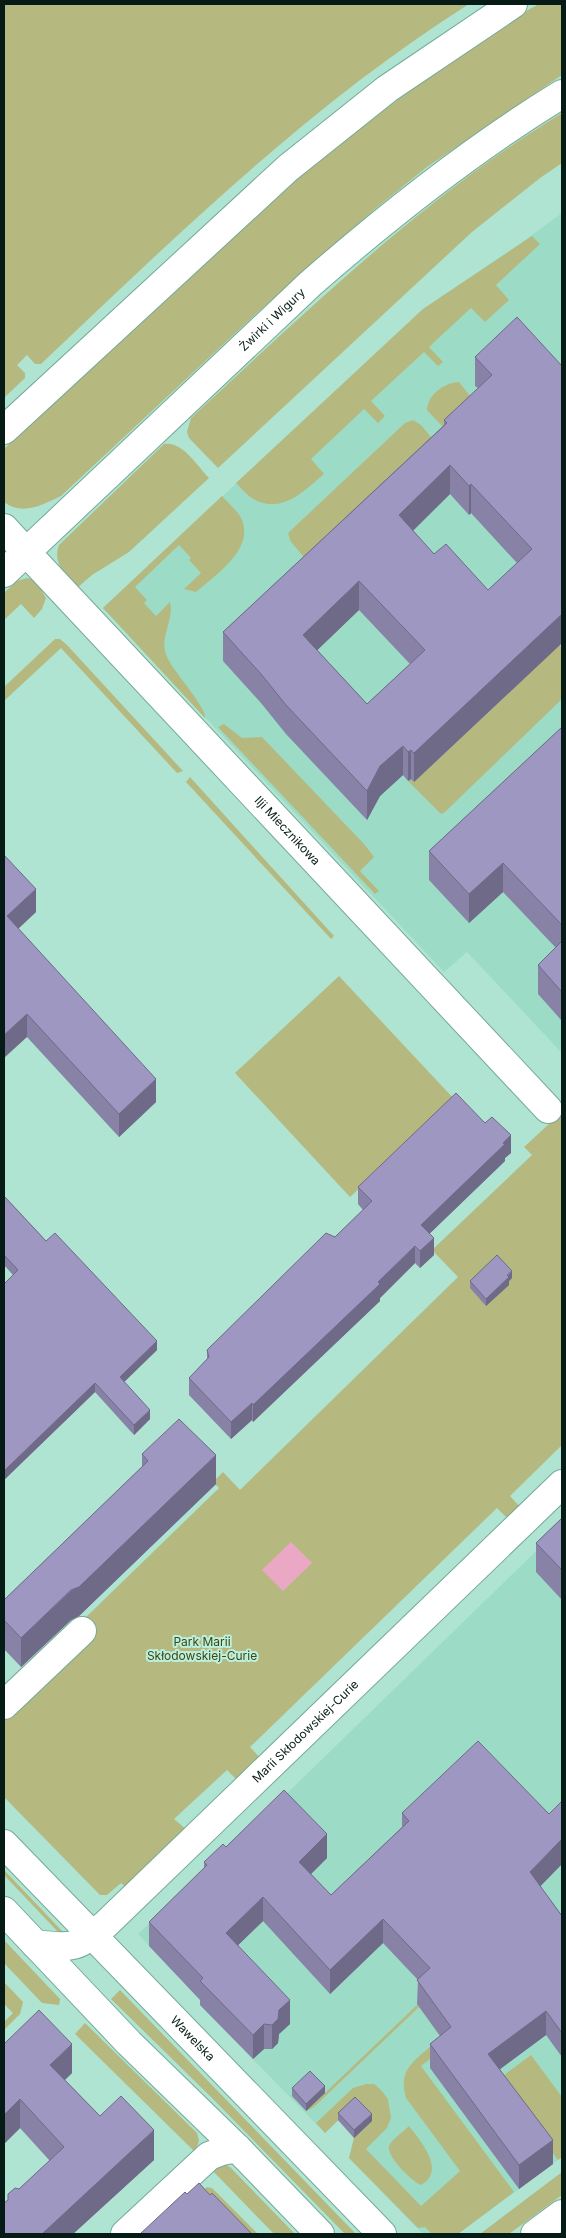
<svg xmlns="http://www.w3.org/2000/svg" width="566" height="2238" font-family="Inter,sans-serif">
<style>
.built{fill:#9cdcc6}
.green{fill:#b5b980}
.water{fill:#eba8c5}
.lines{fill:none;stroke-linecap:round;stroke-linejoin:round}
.minor-casing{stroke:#75a998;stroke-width:30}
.secondary-casing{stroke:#75a998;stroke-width:30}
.primary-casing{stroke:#75a998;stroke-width:30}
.minor{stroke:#fff;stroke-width:28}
.secondary{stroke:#fff;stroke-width:28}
.primary{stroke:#fff;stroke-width:28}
.wall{fill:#8782a6;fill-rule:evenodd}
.shaded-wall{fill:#6e6a87}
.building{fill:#9d97c1;stroke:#6e6a87;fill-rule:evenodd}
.labels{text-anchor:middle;stroke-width:4;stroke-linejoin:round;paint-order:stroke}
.street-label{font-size:12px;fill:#061b15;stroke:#baf1de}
.park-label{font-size:12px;fill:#434412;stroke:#baf1de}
</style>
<rect width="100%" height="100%" fill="#aee4d1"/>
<!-- built -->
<path class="built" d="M562 213V1053L467 952 444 972 103 608 423 309 521 243Z
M562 1526V2157L458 2234H423L349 2158 354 2137 338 2120 325 2133 200 2005 203 2002 138 1934 274 1804 275 1805Z"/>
<!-- green -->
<path class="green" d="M4 4H469C311 104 176 236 41 364H35L27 355 17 365 25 373V378L4 398Z
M539 4H562V75L427 167 375 209 259 311 61 496C42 505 23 516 4 502V449C147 312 290 171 454 60 482 41 509 20 539 4Z
M562 113V163L540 178 472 232 218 468 189 438 187 432 191 418C309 309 424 197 562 113Z
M532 236 540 244 496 285 509 300 485 322 471 308 429 347 443 362 438 366 424 352 371 401 385 416 378 423 364 409 311 459 324 474C304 491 282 515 253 499 247 495 241 488 236 483L423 309Z
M459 382 483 412 453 438 427 410C428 394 444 383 459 382Z
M413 420 421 425 441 449 314 569 291 542 288 533 405 423Z
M164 444C183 441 197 466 209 478L129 552 92 575 77 588C66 575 52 564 59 545Z
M222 496C228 503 239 512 242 520 254 550 215 575 196 592L184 589 201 573 189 560 191 558 179 545 135 587 147 600 144 603 156 616 170 602C175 621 157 638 168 659 174 672 207 708 205 718L103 608Z
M27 578C38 580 41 590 46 598L42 609 34 618 21 604 4 620V593L17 581Z
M55 639H60L67 645 183 771 177 773 61 648 4 701V687Z
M559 645 562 648V699L445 812 441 814 408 781 411 779 414 782Z
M224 724 242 738 262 737 365 845 374 857 360 871 379 891 375 894 218 727Z
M190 777 334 936 331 939 186 782Z
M339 976 455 1100 350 1197 235 1073Z
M562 1112V1445L510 1496 521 1508 509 1520 497 1508 250 1747 261 1759 238 1781 227 1770 174 1819 187 1830 127 1888 121 1883 107 1895H100L4 1797V1717L81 1622 219 1488 213 1482 223 1472 240 1490 458 1277 432 1250 532 1155 524 1147Z
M4 1870 63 1932 60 1934 4 1875Z
M4 1940 60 1999 59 2005 42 2003 4 1963Z
M4 1982 23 2002 20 2014 4 2030V2022L13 2013 4 2004Z
M120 1990 356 2234H345L212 2098 111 1999Z
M417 2005 419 2007 314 2107 305 2112Z
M85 2023 197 2133 199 2141 195 2152 75 2034Z
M432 2045 444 2048 421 2066 514 2192 458 2234H432L425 2227 418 2228 349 2158 354 2138 371 2121 355 2104 325 2133 316 2123 353 2088 366 2084H374L381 2090 388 2099 391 2118 387 2128 366 2149 421 2206 460 2171 406 2098C398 2070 413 2062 432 2045Z
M531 2055 562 2097V2157L558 2160 497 2080Z
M409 2126C420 2140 447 2171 421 2185 412 2182 386 2156 389 2146 392 2139 403 2132 409 2126Z
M224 2164 230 2167 295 2234H274L209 2167Z
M562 2172V2195L509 2234H480Z
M207 2187 212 2188 258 2234H158Z"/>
<!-- water -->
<path class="water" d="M291 1542 312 1563 283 1591 262 1570Z"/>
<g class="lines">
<defs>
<g id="minor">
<path id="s1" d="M26 552 548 1109"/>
<path d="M4 1705 82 1631"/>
<path id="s2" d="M35 1944C73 1949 77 1948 106 1924L562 1484"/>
<path d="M125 2234 209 2156 222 2151 237 2148"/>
<path d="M535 2234 562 2214"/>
</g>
<g id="secondary">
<path d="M4 430 288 168 387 89 513 4"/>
<path d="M4 528 26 552"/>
<path id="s3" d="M4 573 310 284C390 214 472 149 562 94"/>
</g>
<g id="primary">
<path id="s4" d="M4 1844 382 2234"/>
<path d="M4 1911 129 2043 237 2148 320 2234"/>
</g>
</defs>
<!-- minor casing -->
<use href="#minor" class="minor-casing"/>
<!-- secondary casing -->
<use href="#secondary" class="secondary-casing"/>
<!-- primary casing -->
<use href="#primary" class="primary-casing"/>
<!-- minor -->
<use href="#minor" class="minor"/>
<!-- secondary -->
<use href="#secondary" class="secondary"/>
<!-- primary -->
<use href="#primary" class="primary"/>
</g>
<!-- wall -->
<path class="wall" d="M475 357 562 366V643L414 782 411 779 408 781 403 775 380 796 367 820 286 734 261 703 223 661V632L444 425V420L478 388 475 386ZM450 494 469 515 471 513 517 563 488 590 434 554 413 531ZM359 610 410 664 367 704 317 650Z
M562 727V1021L538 994V965L556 948 503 892 469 923 429 880V851Z
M4 855 36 912 18 929 156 1102 119 1137 27 1037Z
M511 1153 505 1158V1161L430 1233 434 1255 420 1268 415 1263 380 1298V1301L253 1422 252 1420 231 1439 189 1395V1378L207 1360V1350L335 1237 363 1210 358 1204V1187Z
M4 1196 46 1241 157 1350 124 1382 150 1419 134 1435 95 1392 4 1480V1284L13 1275 4 1265Z
M512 1278 509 1281V1285L486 1306 470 1288V1281Z
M142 1454 216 1484 79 1616 71 1620 21 1667 4 1649V1600L142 1467Z
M562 1518V1600L536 1572V1543Z
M562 1801V1864L540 1886 562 1916V2057L546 2035 500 2069 553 2164 519 2189 430 2068V2044L440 2036 417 2004 418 1980 383 1943 330 1994 263 1921 238 1945 290 2024 279 2034 278 2043 272 2049H264L253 2059 200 2005V2000L149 1946V1922L204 1868V1862L226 1847 327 1858 311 1874 331 1895 402 1827V1813L549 1814Z
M4 2044 72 2073 65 2080 100 2116 154 2160 73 2234H4L8 2200 19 2189 50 2161 20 2128 4 2144Z
M292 2088 325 2093 306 2111 292 2096Z
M338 2113 372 2121 354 2138 338 2120Z"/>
<!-- shaded-wall -->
<path class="shaded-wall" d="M450 465V494L399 544V515Z
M471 484V513L469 515V486Z
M359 581V610L303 664V635Z
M562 614V643L414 782V753Z
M403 746V775L380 796 367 820V791L380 766Z
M411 750V779L408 781V752Z
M503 863V892L469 923V894Z
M36 889V912L7 939V916Z
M27 1014V1037L4 1058V1035Z
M156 1079V1102L119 1137V1114Z
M511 1135V1153L505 1158V1161L421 1242V1225Z
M434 1238V1255L420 1268V1251Z
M415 1246V1263L380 1298V1301L253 1422V1405Z
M512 1271V1278L509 1281V1285L486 1306V1299Z
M157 1341V1350L120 1386V1377Z
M95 1383V1392L4 1480V1471Z
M252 1403V1420L231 1439V1422Z
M150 1410V1419L134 1435V1425Z
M216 1455V1484L79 1616 71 1620 21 1667V1638Z
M327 1834V1858L299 1886V1862Z
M562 1839V1864L530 1897V1872Z
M263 1897V1921L226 1957V1933Z
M383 1919V1943L330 1994V1970Z
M290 2000V2024L279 2034 278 2043 272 2049V2025L279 2010Z
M546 2011V2035L488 2078V2054Z
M264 2024V2049L253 2059V2035Z
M72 2044V2073L50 2094V2065Z
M325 2086V2093L306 2111V2104Z
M20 2099V2128L4 2144V2115Z
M372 2114V2121L354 2138V2130Z
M154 2130V2160L73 2234H42Z
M553 2140V2164L519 2189V2165Z"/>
<!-- building -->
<path class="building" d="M517 317 562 366V614L414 753 411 750 408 752 403 746 380 766 367 791 286 705 261 674 223 632 447 423 444 420 492 375 475 357ZM450 465 469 486 471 484 532 549 488 590 446 544 434 554 399 515ZM359 581 425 650 367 704 303 635Z
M562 727V925L503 863 469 894 429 851Z
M4 855 36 889 7 916 156 1079 119 1114 27 1014 4 1035Z
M562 941V992L538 965Z
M456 1093 485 1123 492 1117 511 1135 503 1143 505 1144 421 1225 434 1238 420 1251 415 1246 378 1282 380 1284 253 1405 252 1403 231 1422 189 1378 209 1357 207 1350 326 1233 335 1237 372 1201 358 1187Z
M4 1196 46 1241 55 1233 157 1341 120 1377 150 1410 134 1425 95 1383 4 1471V1284L18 1270 4 1255Z
M497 1255 512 1271 507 1275 509 1277 486 1299 470 1281Z
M179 1419 216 1455 79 1587 71 1590 21 1638 4 1620V1600L148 1461 142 1454Z
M562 1518V1570L536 1543Z
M478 1741 549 1814 562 1801V1839L530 1872 562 1916V2033L546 2011 488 2054 553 2140 519 2165 430 2044 451 2027 417 1980 430 1968 383 1919 330 1970 263 1897 226 1933 290 2000 279 2010 278 2019 272 2025 264 2024 253 2035 200 1981 203 1978 149 1922 207 1865 204 1862 223 1844 226 1847 284 1790 327 1834 299 1862 331 1895 409 1821 402 1813Z
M39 2010 72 2044 50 2065 100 2116 121 2096 154 2130 42 2234H4V2203L8 2200V2194L15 2188 19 2189 64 2147 20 2099 4 2115V2044Z
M310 2071 325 2086 306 2104 292 2088Z
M355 2097 372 2114 354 2130 338 2113Z
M199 2183 210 2195 212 2193 252 2234H140L185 2192 187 2194Z"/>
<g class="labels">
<!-- street labels -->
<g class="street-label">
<text dy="4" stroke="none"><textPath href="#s3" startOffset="369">Żwirki i Wigury</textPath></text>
<text dy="4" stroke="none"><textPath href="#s1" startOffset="382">Ilji Miecznikowa</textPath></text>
<text dy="4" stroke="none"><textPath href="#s2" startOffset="355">Marii Skłodowskiej-Curie</textPath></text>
<text dy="4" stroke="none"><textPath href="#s4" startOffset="271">Wawelska</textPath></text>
</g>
<!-- park labels -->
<g class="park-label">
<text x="202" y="1646">Park Marii<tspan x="202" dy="14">Skłodowskiej-Curie</tspan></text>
</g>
</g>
<!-- border -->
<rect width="566" height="2238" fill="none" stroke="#061b15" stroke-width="10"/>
</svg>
